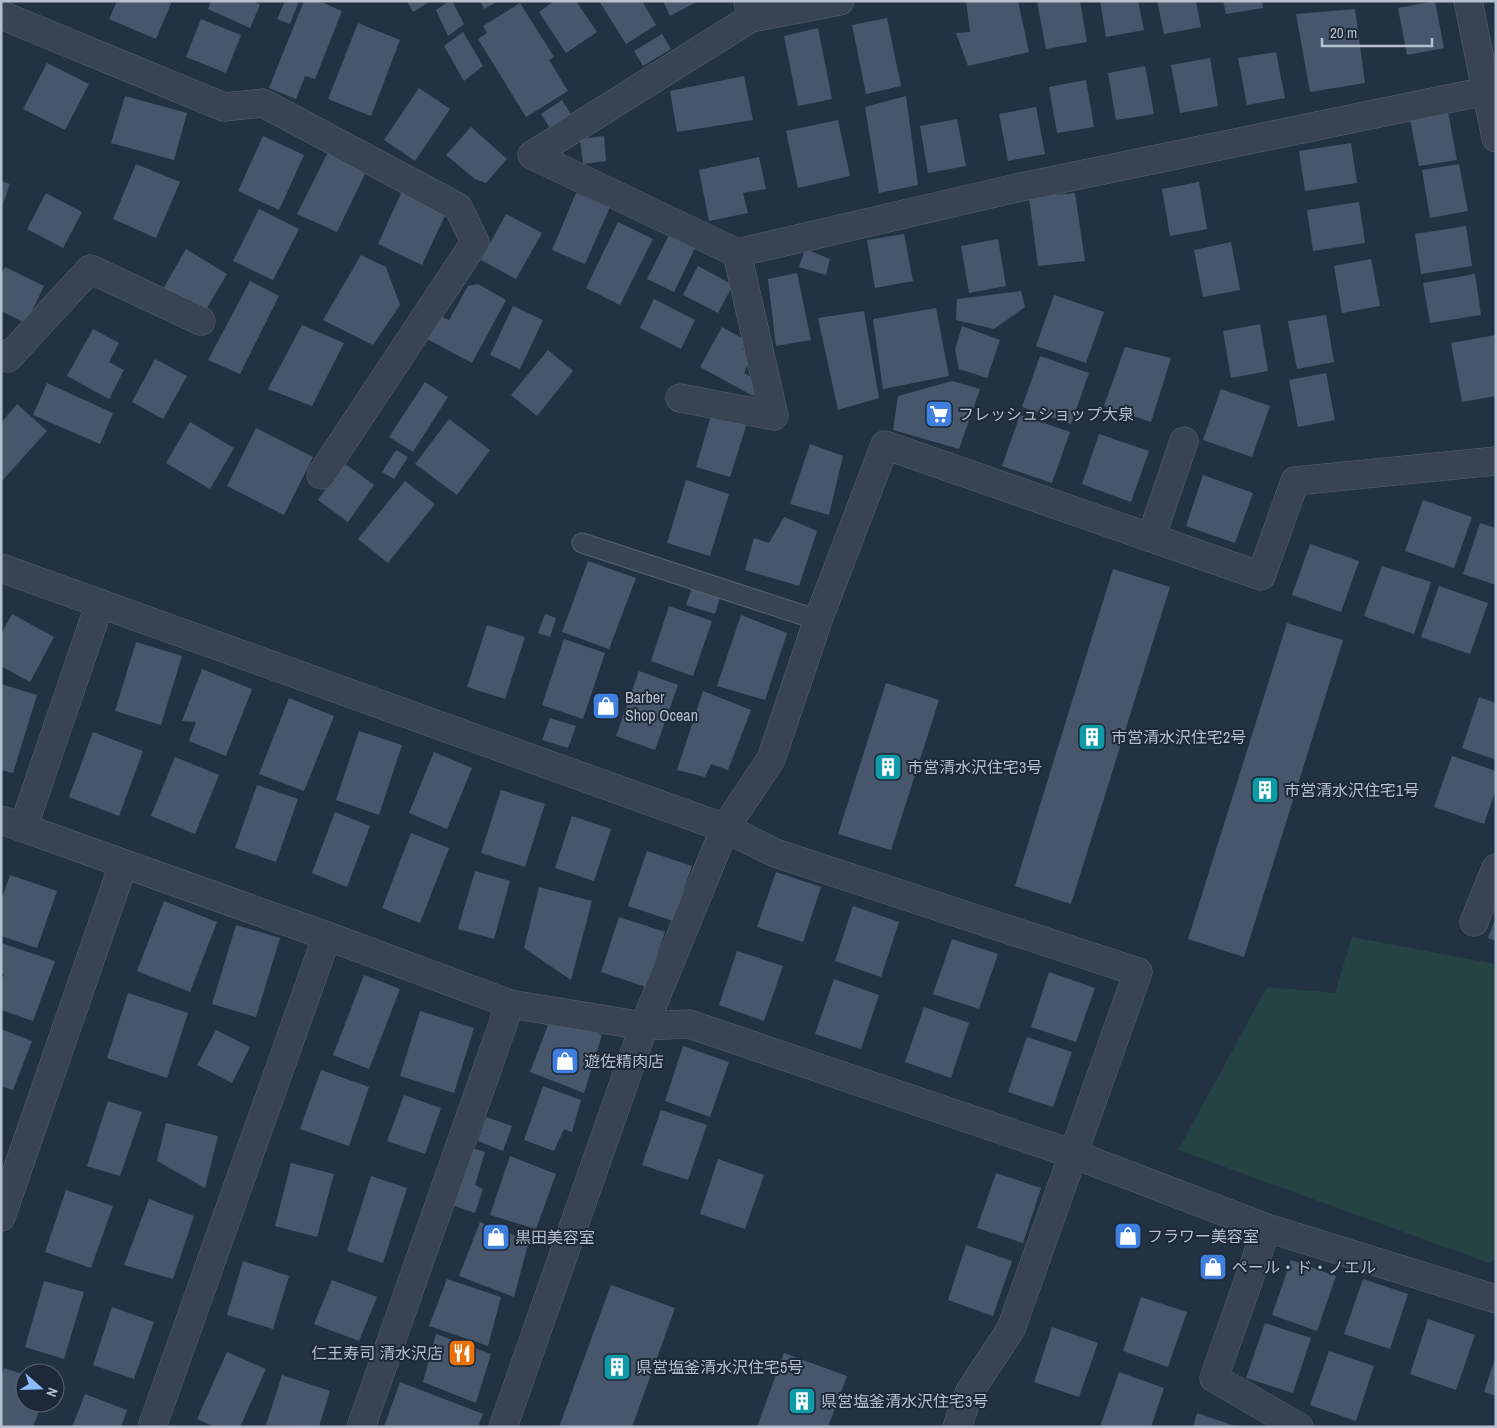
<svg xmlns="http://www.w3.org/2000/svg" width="1497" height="1428" font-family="'Archivo Narrow','Noto Sans JP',sans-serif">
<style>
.green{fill:#254244}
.building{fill:#47566a}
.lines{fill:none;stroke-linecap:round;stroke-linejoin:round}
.lane-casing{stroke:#566270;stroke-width:21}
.street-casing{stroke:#566270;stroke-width:29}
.lane{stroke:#384453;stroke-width:19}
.street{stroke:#384453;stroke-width:28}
.labels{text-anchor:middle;stroke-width:4;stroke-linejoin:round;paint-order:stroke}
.poi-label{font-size:16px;fill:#b5bfcd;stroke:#1d2938;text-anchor:start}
</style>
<rect width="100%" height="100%" fill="#233243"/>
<!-- green -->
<path class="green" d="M1352 937 1496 964V1259L1489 1263 1178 1150 1267 987 1335 993Z"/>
<!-- building -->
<path class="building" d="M117 1H172L156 39 109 19Z
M211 1H253L260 5 250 28 208 9Z
M285 1H299L290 24 277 19Z
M304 1H319L342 11 315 79 305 76 296 99 269 88Z
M407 1H431L413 12Z
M449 1H452L464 24 448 36 436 10Z
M480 1H498L484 9Z
M554 1H576L597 32 566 53 539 12Z
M599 1H642L656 25 626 44Z
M663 1H698L670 16Z
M966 1H1018L1029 52 968 66 956 33 970 32Z
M1037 1H1080L1087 42 1046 49Z
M1100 1H1138L1144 30 1106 37Z
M1157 1H1196L1201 27 1164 34Z
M1223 1H1262L1263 8 1226 14Z
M1435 1 1444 48 1407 55 1398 8Z
M520 3 554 57 549 60 568 91 526 117 478 39 487 33 483 26Z
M1355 9 1365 83 1310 92 1296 14Z
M887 18 901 86 866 94 852 25Z
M201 19 241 35 226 73 186 57Z
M358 23 400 40 371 116 328 99Z
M818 28 832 99 798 106 784 36Z
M463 32 483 66 464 81 444 46Z
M662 34 671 49 643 66 634 51Z
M1276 52 1285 98 1247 105 1238 58Z
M1210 58 1218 106 1180 113 1171 65Z
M47 63 89 84 65 130 23 109Z
M1145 66 1154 114 1116 120 1108 73Z
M744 76 753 120 677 132 670 91Z
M1086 80 1094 127 1057 133 1049 87Z
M419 88 450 109 415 161 384 140Z
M125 96 187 113 174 160 111 143Z
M906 96 918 185 879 193 865 107Z
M562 100 571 114 550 128 541 114Z
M1036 107 1045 154 1008 161 999 114Z
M1448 112 1457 160 1419 166 1410 119Z
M957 119 966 166 928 173 920 126Z
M838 120 850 176 798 188 786 131Z
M471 127 507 159 486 183 475 179 446 155Z
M263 136 304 155 279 210 238 191Z
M604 136 606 161 583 164 580 139Z
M1351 143 1357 183 1305 191 1299 151Z
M328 152 365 174 337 232 297 214Z
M759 157 766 189 743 193 748 213 709 221 699 170Z
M136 164 180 182 156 238 113 219Z
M1459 164 1468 211 1430 218 1422 170Z
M1 181 10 184 2 207H1Z
M1199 182 1207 229 1170 236 1162 189Z
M402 191 447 211 422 265 378 244Z
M46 193 82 212 63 248 27 229Z
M576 193 610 207 585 264 552 250Z
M1075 193 1085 261 1038 266 1029 197Z
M1359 202 1365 243 1313 251 1307 210Z
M259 209 299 229 273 280 233 261Z
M506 214 542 233 516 279 481 260Z
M618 222 653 239 620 305 586 288Z
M1466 226 1472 266 1421 274 1415 234Z
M904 234 913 281 875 288 867 240Z
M669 235 695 248 674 292 647 279Z
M998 239 1006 286 969 293 961 246Z
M1231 242 1240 290 1203 297 1194 250Z
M186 249 227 274 204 313 163 289Z
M805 249 830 259 826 275 799 267Z
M361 255 386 267 400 305 373 345 323 320Z
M1371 259 1380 306 1342 313 1334 266Z
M698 266 733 285 718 313 683 295Z
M5 267 44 286 26 323 1 311V275Z
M797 273 811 340 776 346 768 279Z
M1475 274 1481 315 1430 323 1423 283Z
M250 281 279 296 240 374 208 360Z
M478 284 506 300 472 363 427 339 440 316 449 320 468 286Z
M1021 291 1025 307 994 329 956 320 957 299Z
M1054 295 1104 312 1086 363 1036 346Z
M654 299 695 320 681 349 640 328Z
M513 306 543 320 520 369 490 355Z
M936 308 949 376 883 389 873 319Z
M864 311 879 398 838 410 818 318Z
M1326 315 1334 362 1297 369 1288 321Z
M1260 324 1268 371 1231 378 1223 331Z
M302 325 344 343 312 406 268 389Z
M962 326 1000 340 987 378 959 369 955 350Z
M722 327 747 341 743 349 753 355 744 373 760 382 753 396 700 367Z
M93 329 119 343 109 362 124 370 109 399 67 376Z
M1496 335V396L1462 402 1451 343Z
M1125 347 1171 358 1151 422 1104 406Z
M548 350 573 371 537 416 511 395Z
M1040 356 1089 373 1071 424 1022 407Z
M155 359 187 376 163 419 132 402Z
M1326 373 1335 420 1298 427 1289 380Z
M952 381 980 389 959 449 893 430 898 396Z
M425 382 448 397 413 452 389 437Z
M47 383 113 413 100 444 33 415Z
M1221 389 1270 406 1252 457 1203 440Z
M17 404 47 431 1 482V423Z
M712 412 747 423 730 477 696 467Z
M1020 415 1070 432 1052 483 1002 466Z
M449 419 490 450 457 495 415 464Z
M190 422 234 448 210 489 166 463Z
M256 428 313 457 284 515 227 486Z
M1099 434 1149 451 1131 502 1082 484Z
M810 444 843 456 829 515 790 504Z
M396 450 408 457 394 479 382 472Z
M344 463 374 485 348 522 318 500Z
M1203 475 1253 493 1235 543 1186 526Z
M686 480 729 494 710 556 667 543Z
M405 481 435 504 388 563 358 539Z
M1423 500 1472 517 1454 568 1405 551Z
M784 517 817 531 799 586 745 570 754 538 769 543Z
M1480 523 1496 528V585L1463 574Z
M1310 544 1359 561 1341 612 1292 595Z
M588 561 636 578 609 649 562 632Z
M1382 566 1431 582 1414 634 1364 616Z
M1113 569 1170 587 1071 904 1015 886Z
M693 585 721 594 715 614 686 605Z
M1439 586 1488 603 1470 654 1421 637Z
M669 606 712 621 693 676 651 661Z
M12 614 54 637 30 682 1 666V634Z
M545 614 556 618 550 637 538 633Z
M741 615 787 633 765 700 717 686Z
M1287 623 1343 640 1244 957 1188 939Z
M487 625 525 637 505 699 467 687Z
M564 639 605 653 583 719 542 705Z
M136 642 182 656 161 725 115 711Z
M202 669 252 689 226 756 189 741 196 722 182 721Z
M639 671 678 685 655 750 616 736Z
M886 683 939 700 891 850 838 834Z
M1 684 37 695 13 773 1 770Z
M703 691 751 710 728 770 711 764 705 777 677 770Z
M1479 697 1496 703V760L1462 748Z
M289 698 334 716 304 791 259 774Z
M550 718 576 726 568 748 542 740Z
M359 731 402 745 379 815 336 800Z
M93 732 143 751 119 816 69 797Z
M434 752 472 768 447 829 409 813Z
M1452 756 1496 771V789L1484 824 1434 807Z
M175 757 219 775 195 834 151 816Z
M257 785 298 799 276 862 235 848Z
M501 790 545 804 525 867 481 853Z
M335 812 370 826 347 887 312 873Z
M572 816 611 829 594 881 555 868Z
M411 833 449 848 420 923 382 908Z
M647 851 692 866 673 921 628 906Z
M475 871 510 881 494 939 458 929Z
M776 872 821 887 803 942 757 927Z
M10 875 57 891 37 948 1 936V901Z
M539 887 592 901 571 980 524 948Z
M164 901 217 922 190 992 137 971Z
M853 906 899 922 881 977 835 961Z
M619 917 665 932 646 987 601 972Z
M1496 917V941L1488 938Z
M236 925 280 938 256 1017 212 1004Z
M952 939 998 954 979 1009 933 994Z
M1 943 55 961 33 1021 1 1010V981L4 974H1Z
M737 951 783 966 764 1021 719 1005Z
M1049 972 1095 988 1076 1042 1031 1027Z
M364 975 400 989 369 1069 333 1055Z
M834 979 879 995 861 1049 815 1034Z
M128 993 188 1013 167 1078 107 1058Z
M924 1007 969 1023 951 1078 905 1062Z
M420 1011 474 1028 454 1093 400 1076Z
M551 1017 602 1035 584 1093 530 1072Z
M1 1029 32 1041 13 1090 1 1086Z
M216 1030 250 1047 232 1083 197 1065Z
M1027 1037 1072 1052 1053 1107 1008 1092Z
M683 1046 729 1062 710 1117 665 1101Z
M321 1070 369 1087 349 1146 300 1129Z
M543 1086 581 1100 572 1132 564 1129 554 1151 524 1140Z
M404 1095 441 1108 425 1154 387 1141Z
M108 1101 142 1112 120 1176 87 1166Z
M661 1110 707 1125 688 1180 642 1165Z
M486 1117 512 1126 503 1151 478 1141Z
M166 1123 218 1136 205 1188 157 1161Z
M469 1147 485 1152 475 1185 483 1189 475 1213 452 1205Z
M510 1156 556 1174 536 1229 490 1215Z
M718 1159 764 1175 745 1229 700 1214Z
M291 1163 334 1174 317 1237 275 1226Z
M996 1173 1041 1188 1023 1243 977 1228Z
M371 1176 407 1188 383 1263 347 1251Z
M66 1190 113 1206 91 1268 45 1252Z
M149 1199 194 1216 173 1279 124 1265Z
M480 1222 529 1241 514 1297 459 1276Z
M966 1245 1012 1261 993 1316 948 1300Z
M1291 1260 1336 1276 1317 1331 1272 1315Z
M243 1261 289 1276 273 1329 227 1315Z
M447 1279 501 1297 488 1346 429 1326Z
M1363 1279 1408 1294 1390 1349 1344 1334Z
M332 1280 377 1297 359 1341 314 1324Z
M44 1281 84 1292 64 1359 25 1347Z
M611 1285 675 1308 632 1427H559Z
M1141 1297 1187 1312 1168 1367 1123 1351Z
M112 1307 154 1322 134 1379 93 1365Z
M1428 1319 1475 1335 1456 1390 1410 1374Z
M1265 1323 1311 1338 1293 1393 1246 1378Z
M1052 1327 1098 1343 1079 1397 1034 1382Z
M436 1334 491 1354 476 1403 423 1382Z
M1329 1351 1374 1366 1356 1421 1310 1405Z
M227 1352 266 1369 240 1427H215L197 1419Z
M784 1353 847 1376 828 1427H757Z
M1495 1359H1496V1396L1484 1392Z
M4 1368 25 1375V1403H42L33 1427H1V1377Z
M1119 1372 1164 1388 1151 1427H1100Z
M282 1375 330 1391 319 1427 266 1425Z
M400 1382 483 1414 478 1427H384Z
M85 1394 127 1410 121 1427H72Z
M1197 1413 1235 1426V1427H1193Z"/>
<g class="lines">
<defs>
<path id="lane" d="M582 543 818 620"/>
<path id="street" d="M748 1 751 18 532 155 737 253 1016 188 1496 89
M1468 1 1496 138
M1 15 224 107 263 103 458 207 475 242 321 475
M751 18 840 1
M1 354 8 358 90 269 201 321
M680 398 774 416 737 253
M1151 538 1184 441
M1 568 725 828 775 853 1138 972 1011 1329 970 1391 957 1427
M1 820 327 936 510 1004 644 1026 689 1024 1073 1154 1267 1228 1496 1299
M23 828 100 603
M1474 922 1496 868
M1 1217 123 865
M1267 1228 1214 1378 1299 1427
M152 1427 327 936
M361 1427 510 1004
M503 1427 644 1026 725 828 771 759 818 620 885 445 1261 576 1295 481 1496 461"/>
</defs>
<!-- lane casing -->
<use href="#lane" class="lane-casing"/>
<!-- street casing -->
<use href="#street" class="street-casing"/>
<!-- lane -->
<use href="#lane" class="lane"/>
<!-- street -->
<use href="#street" class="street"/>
</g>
<!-- icons -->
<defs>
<symbol id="supermarket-square" viewBox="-11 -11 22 22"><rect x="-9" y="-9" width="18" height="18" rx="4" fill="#3f7fe0" stroke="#1d2938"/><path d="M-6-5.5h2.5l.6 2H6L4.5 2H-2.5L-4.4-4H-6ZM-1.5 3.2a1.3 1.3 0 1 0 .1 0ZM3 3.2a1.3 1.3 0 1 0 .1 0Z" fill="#fff"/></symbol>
<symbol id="shop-square" viewBox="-11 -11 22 22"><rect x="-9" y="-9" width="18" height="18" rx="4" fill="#3f7fe0" stroke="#1d2938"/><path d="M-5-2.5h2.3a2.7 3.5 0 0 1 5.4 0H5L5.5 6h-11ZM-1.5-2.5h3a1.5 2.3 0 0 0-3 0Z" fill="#fff"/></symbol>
<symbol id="building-square" viewBox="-11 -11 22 22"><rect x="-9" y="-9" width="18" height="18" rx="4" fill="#0f9aa8" stroke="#1d2938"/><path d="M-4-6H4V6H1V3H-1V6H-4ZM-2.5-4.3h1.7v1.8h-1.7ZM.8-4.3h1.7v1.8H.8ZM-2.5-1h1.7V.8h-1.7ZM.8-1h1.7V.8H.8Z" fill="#fff"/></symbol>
<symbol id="restaurant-square" viewBox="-11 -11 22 22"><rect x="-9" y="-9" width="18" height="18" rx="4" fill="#e8710a" stroke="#1d2938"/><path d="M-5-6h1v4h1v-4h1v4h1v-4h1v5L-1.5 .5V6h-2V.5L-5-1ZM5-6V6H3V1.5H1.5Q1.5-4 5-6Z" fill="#fff"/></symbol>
</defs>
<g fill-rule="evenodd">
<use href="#supermarket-square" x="923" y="398" width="32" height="32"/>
<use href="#shop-square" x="590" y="690" width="32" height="32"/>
<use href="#building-square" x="1076" y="721" width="32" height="32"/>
<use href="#building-square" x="872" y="751" width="32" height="32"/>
<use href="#building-square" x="1249" y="774" width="32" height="32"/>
<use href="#shop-square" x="549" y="1045" width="32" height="32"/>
<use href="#shop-square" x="1112" y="1220" width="32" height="32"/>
<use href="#shop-square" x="480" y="1221" width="32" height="32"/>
<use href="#shop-square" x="1197" y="1251" width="32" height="32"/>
<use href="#restaurant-square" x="446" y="1337" width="32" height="32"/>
<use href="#building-square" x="601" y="1351" width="32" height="32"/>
<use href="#building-square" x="786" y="1385" width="32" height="32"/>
</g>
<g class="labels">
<!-- poi labels -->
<g class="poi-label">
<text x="958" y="420">フレッシュショップ大泉</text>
<text x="625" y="703">Barber<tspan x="625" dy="18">Shop Ocean</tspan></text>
<text x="1111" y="743">市営清水沢住宅2号</text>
<text x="907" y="773">市営清水沢住宅3号</text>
<text x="1284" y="796">市営清水沢住宅1号</text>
<text x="584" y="1067">遊佐精肉店</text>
<text x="1147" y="1242">フラワー美容室</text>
<text x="515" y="1243">黒田美容室</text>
<text x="1232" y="1273">ペール・ド・ノエル</text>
<text x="443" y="1359" text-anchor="end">仁王寿司 清水沢店</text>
<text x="636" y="1373">県営塩釜清水沢住宅5号</text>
<text x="821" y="1407">県営塩釜清水沢住宅3号</text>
</g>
</g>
<!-- border -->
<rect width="1497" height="1428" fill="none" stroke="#b5bfcd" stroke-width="5"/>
<!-- north arrow -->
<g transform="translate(40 1388) rotate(110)"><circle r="24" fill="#1d2938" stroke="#5a6574"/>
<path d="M0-4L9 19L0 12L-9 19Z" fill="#88bbff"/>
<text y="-8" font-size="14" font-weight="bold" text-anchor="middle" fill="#b5bfcd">N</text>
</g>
<!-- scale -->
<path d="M1322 38v8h110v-8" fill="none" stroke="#b5bfcd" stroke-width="2.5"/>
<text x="1330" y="38" font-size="15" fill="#b5bfcd" stroke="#1d2938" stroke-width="4" paint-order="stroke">20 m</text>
</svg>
